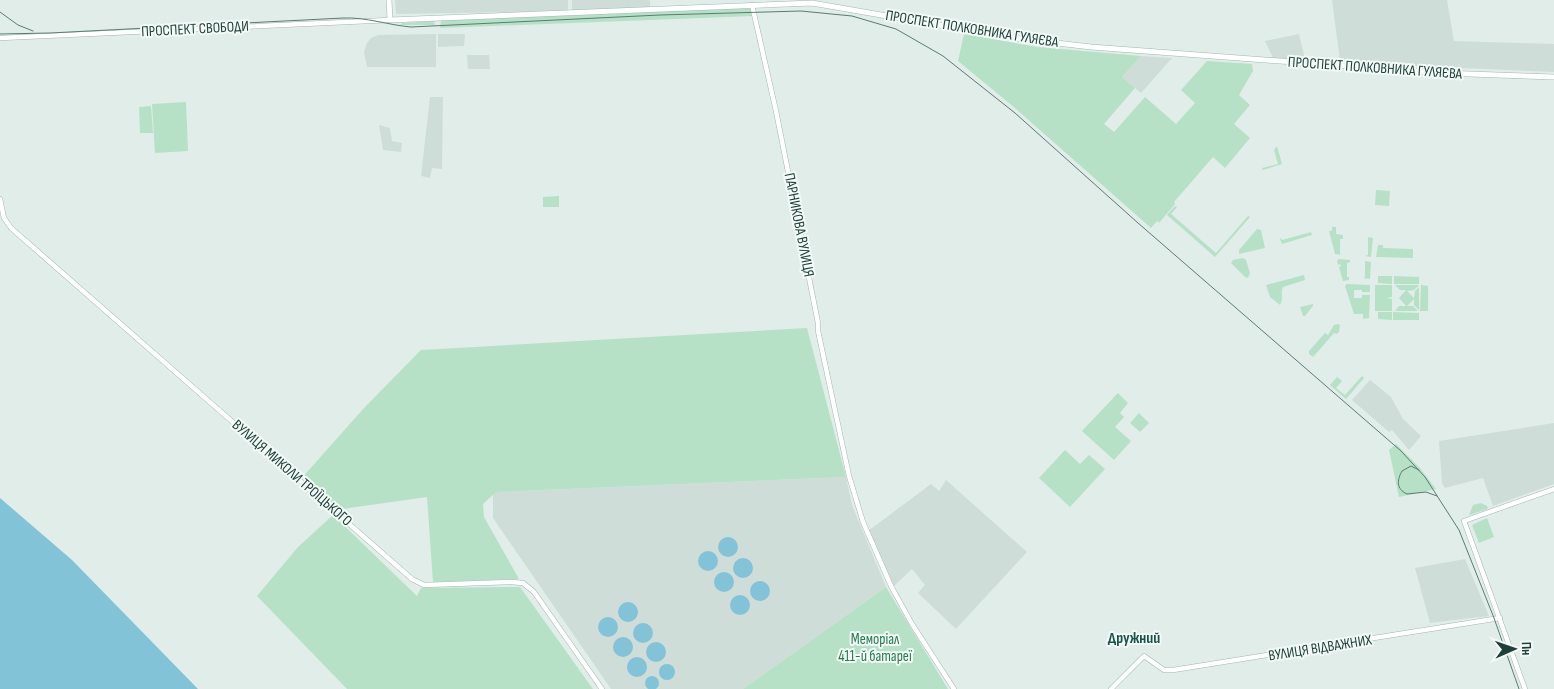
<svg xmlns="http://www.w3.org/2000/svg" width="1554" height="689" viewBox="0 0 1554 689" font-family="'Sofia Sans Condensed',sans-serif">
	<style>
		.built { fill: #cfddd8 }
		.green { fill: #b7e1c6 }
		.water { fill: #83c3d8 }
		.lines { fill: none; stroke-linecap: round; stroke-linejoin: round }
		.tertiary-casing { stroke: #a3b6b1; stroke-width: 5.5 }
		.secondary-casing { stroke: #9ebab2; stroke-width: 6 }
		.tertiary { stroke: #fff; stroke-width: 4.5 }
		.secondary { stroke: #fff; stroke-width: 5 }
		.tram { stroke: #5a7b75; stroke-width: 1 }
		.labels { text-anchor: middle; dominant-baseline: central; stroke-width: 4; stroke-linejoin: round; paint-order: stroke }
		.street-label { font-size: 15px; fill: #1f403a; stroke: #f2f9f6 }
		.park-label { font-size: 15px; fill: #257b4e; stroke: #f2f9f6 }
		.neighbourhood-label { font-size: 16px; font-weight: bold; fill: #19544b; stroke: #f2f9f6 }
	</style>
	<rect width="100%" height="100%" fill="#e1ede9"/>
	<!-- built -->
	<g class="built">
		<polygon points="395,0 568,0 568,11 396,14"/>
		<polygon points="572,0 650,0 650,7 572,11"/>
		<polygon points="1332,0 1447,0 1454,41 1554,44 1554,72 1339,63 1340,61"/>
		<polygon points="436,34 436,67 367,67 364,52 367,43 371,38 378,35"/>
		<polygon points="438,34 465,34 464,46 438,47"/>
		<polygon points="1299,34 1305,59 1273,58 1265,41"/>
		<polygon points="467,55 489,55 490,69 468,69"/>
		<polygon points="1141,56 1172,58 1141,93 1122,77"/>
		<polygon points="430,97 443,97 442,169 432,168 430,178 421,176"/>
		<polygon points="379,125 390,128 392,141 402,143 401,152 383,150"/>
		<polygon points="1370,380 1391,397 1403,419 1421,436 1409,450 1392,430 1389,432 1352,400"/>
		<polygon points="1554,423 1554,484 1493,506 1483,478 1445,488 1442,483 1439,441"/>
		<polygon points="846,477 852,505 886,587 743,689 611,689 493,518 493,494 495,492"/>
		<polygon points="946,480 1027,552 956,629 918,593 925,585 912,569 894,586 868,531 931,484 939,491"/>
		<polygon points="1465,559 1489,616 1430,623 1415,568"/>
	</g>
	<!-- green -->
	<g class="green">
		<polygon points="750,6 753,16 440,28 441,20"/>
		<polygon points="434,21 435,25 400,25 402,23"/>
		<polygon points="964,34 1038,47 1141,56 1122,77 1135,88 1104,124 1114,132 1145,97 1176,124 1195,103 1181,90 1207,61 1252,64 1253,71 1239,95 1250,105 1234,124 1250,138 1225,168 1213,157 1174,202 1175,204 1159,223 1157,221 1151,228 1015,108 958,61"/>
		<polygon points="186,102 188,151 155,153 152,104"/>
		<polygon points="151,106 153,133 140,133 139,107"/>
		<polygon points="1277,146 1282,164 1263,170 1262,168 1278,164 1274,150"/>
		<polygon points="1376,190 1390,191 1389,206 1375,205"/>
		<polygon points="559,196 559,207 543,207 543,197"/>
		<polygon points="1175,206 1177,207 1171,214 1216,253 1248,216 1250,217 1215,257 1167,215"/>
		<polygon points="1332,227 1336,227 1336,234 1343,235 1343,239 1340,239 1340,255 1343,255 1335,254 1329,231 1332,231"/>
		<polygon points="1257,229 1261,230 1265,248 1239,254 1239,250"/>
		<polygon points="1311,232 1312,235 1282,244 1280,239 1281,238 1282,240"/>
		<polygon points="1368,237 1373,238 1371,257 1365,256 1368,255"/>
		<polygon points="1378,245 1383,245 1383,248 1413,249 1413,258 1376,257"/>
		<polygon points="1243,258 1246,260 1250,273 1248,278 1245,277 1231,263 1233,260"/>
		<polygon points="1339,259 1350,260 1350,262 1347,263 1347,277 1349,277 1349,280 1343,281 1339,267 1341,266 1340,264 1338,265 1337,261"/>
		<polygon points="1365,261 1371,262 1370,279 1363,278 1365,277"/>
		<path d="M 1304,275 L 1305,280 L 1283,287 C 1280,293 1284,298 1280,305 L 1270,297 L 1266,285 Z"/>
		<polygon points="1378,276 1392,276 1392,284 1378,283"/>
		<polygon points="1394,276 1419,277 1419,284 1394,284"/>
		<polygon points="1347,284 1370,285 1370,292 1362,292 1362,290 1354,290 1354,298 1362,298 1362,295 1370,295 1369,318 1363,319 1363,314 1354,314 1345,286"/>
		<polygon points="1375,285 1392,285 1392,297 1387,298 1392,299 1392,311 1375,311"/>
		<polygon points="1395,285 1419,285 1414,290 1407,291 1414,298 1415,291 1419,287 1419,310 1414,305 1414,299 1407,306 1413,306 1418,311 1395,311 1399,306 1406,306 1399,298 1406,290 1400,290"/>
		<polygon points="1421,285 1428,286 1428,311 1420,311"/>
		<polygon points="1313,304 1313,306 1305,316 1303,316 1300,307"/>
		<polygon points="1378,312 1392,312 1392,320 1378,319"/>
		<polygon points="1393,312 1419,313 1419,320 1393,320"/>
		<polygon points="1338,324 1340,325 1339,332 1337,334 1334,333 1313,357 1309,354 1309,351 1325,333 1328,335 1334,325"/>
		<polygon points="807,328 846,477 496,492 483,504 484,517 519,579 433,582 427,497 335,510 300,480 364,408 421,350"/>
		<polygon points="1362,376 1364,378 1346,399 1330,385 1337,377 1342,381 1336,388 1345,395"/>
		<polygon points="1118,393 1128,403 1120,413 1124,417 1115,427 1131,441 1114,460 1082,431"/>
		<polygon points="1139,413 1149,423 1140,432 1130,423"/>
		<polygon points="1396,444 1419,467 1436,489 1399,497 1389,450"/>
		<polygon points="1065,450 1080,464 1089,455 1105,469 1070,507 1039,478"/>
		<polygon points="1481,503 1487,506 1488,509 1469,515 1473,505"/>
		<polygon points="333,515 417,596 421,588 520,587 593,689 347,689 257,596 298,547"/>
		<polygon points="1487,518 1494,537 1479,543 1472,525"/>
		<polygon points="886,587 948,689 743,689"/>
	</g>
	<!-- water -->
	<g class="water">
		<polygon points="0,498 72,560 198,689 0,689"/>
		<circle cx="728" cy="547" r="10"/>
		<circle cx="708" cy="561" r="10"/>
		<circle cx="743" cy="568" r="10"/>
		<circle cx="724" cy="582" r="10"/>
		<circle cx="760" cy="591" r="10"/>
		<circle cx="740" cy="605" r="10"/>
		<circle cx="628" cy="612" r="10"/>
		<circle cx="608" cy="627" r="10"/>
		<circle cx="643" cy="633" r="10"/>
		<circle cx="623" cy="647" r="10"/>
		<circle cx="656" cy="652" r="10"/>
		<circle cx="637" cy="667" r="10"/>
		<circle cx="667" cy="672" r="8"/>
		<circle cx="652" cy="683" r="7"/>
	</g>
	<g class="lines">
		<!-- tertiary casing -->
		<g class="tertiary-casing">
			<g id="tertiary">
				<polyline points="752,5 776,111 818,323 818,331 849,476 863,522 891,586 912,624 954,689"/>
				<polyline points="0,38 390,20"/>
				<path d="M 0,199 L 4,218 L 11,228 C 144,346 279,461 412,579 L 424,585 L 511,582 L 523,583 L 534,592 L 602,689"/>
				<polyline points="1111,689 1144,656 1164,670 1173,670 1500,618"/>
				<polyline points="1525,689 1464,521 1554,489"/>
			</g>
		</g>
		<!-- secondary casing -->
		<g class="secondary-casing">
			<polyline id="secondary" points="389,0 390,20 812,3 1014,38 1091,47 1441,73 1554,77"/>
		</g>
		<!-- tertiary -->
		<use href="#tertiary" class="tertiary"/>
		<!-- secondary -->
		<use href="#secondary" class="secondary"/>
		<!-- tram -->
		<g class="tram">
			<polyline points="0,12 18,25 33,31"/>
			<path d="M 0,34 L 50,33 L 343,18 C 366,17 388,25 411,27 L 660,15 L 801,11 L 852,16 L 896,29 L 943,56 L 1015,113 L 1138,223 L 1401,451 L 1425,477 L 1459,530 L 1494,618 L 1519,689"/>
			<path d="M 1419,470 L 1411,466 L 1402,471 C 1397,480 1396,489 1407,494 L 1426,492 L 1437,496"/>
		</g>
	</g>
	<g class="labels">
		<!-- street labels -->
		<g class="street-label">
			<text transform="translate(195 29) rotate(-3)">ПРОСПЕКТ СВОБОДИ</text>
			<text transform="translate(972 29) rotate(9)">ПРОСПЕКТ ПОЛКОВНИКА ГУЛЯЄВА</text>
			<text transform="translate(1375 68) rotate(4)">ПРОСПЕКТ ПОЛКОВНИКА ГУЛЯЄВА</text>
			<text transform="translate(799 225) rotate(79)">ПАРНИКОВА ВУЛИЦЯ</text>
			<text transform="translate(292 473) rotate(41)">ВУЛИЦЯ МИКОЛИ ТРОЇЦЬКОГО</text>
			<text transform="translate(1320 648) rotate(-9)">ВУЛИЦЯ ВІДВАЖНИХ</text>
		</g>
		<!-- park labels -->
		<g class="park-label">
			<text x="875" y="639">Меморіал<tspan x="875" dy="17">411-й батареї</tspan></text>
		</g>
		<!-- neighbourhood labels -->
		<g class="neighbourhood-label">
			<text x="1134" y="638">Дружний</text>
		</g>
	</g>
	<!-- north arrow -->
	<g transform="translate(1514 649) rotate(88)" stroke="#f2f9f6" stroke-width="4" paint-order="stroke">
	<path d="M0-4L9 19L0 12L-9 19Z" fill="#1f403a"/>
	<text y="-8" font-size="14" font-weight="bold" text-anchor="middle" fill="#1f403a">Пн</text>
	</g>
</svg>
